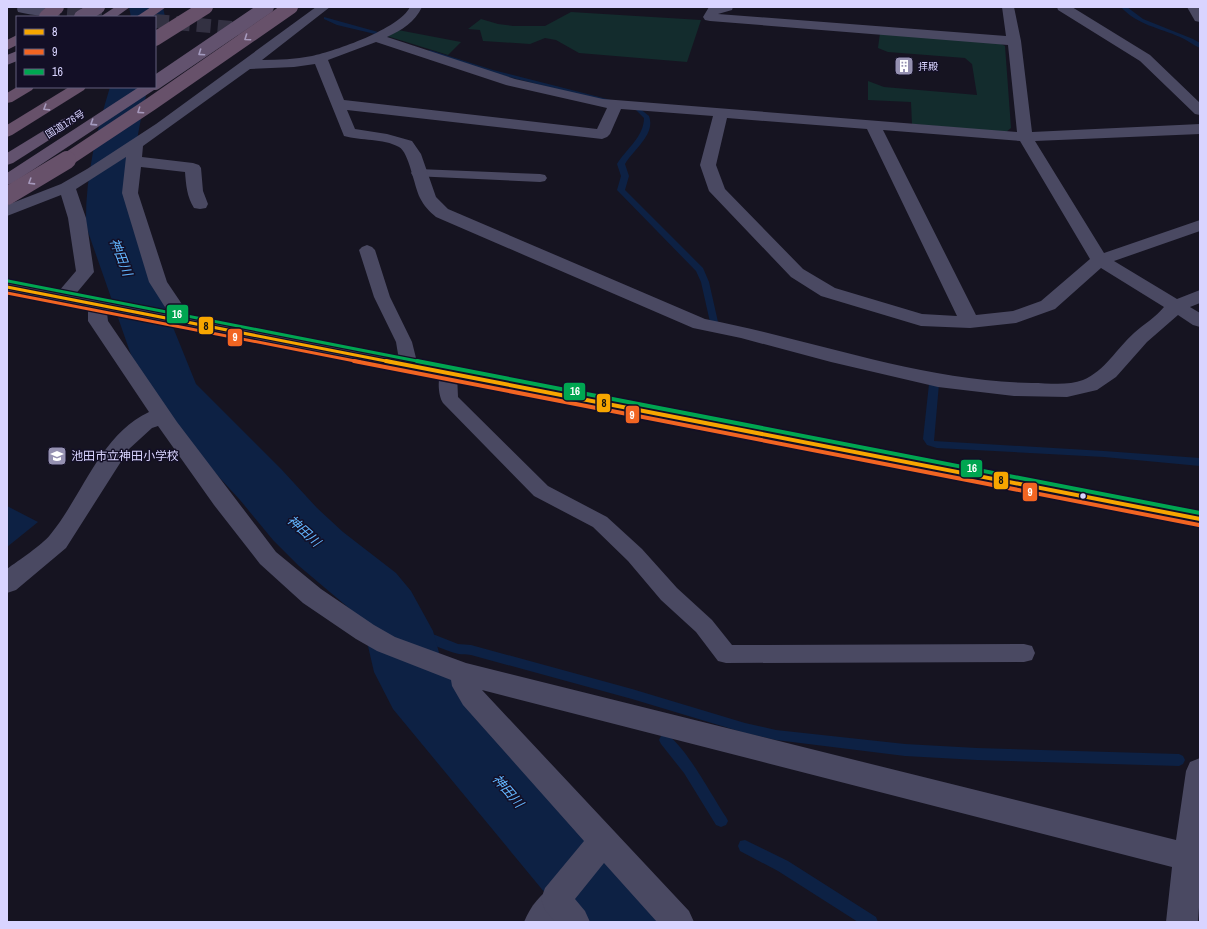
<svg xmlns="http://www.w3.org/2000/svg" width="1207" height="929" viewBox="0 0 1207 929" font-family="'Archivo Narrow','Noto Sans JP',sans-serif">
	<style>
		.green { fill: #132c2d }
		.water { fill: #0d2144 }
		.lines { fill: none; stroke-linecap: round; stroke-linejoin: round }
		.stream { fill: #0d2144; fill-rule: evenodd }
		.river { fill: #0d2144; fill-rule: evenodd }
		.minor-tunnel { stroke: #333142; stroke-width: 14; stroke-dasharray: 14 7; stroke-linecap: butt }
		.service { fill: #4a4962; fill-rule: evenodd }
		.minor { fill: #4a4962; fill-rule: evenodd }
		.tertiary { fill: #4a4962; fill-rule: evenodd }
		.trunk { fill: #62526e; fill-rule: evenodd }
		.motorway { fill: #67516a; fill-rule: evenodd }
		.trunk-bridge { stroke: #62526e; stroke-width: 14 }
		.motorway-bridge-far1 { stroke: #67516a; stroke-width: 14 }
		.motorway-bridge { stroke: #67516a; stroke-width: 18 }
		.bus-1-far1-casing { stroke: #130f26; stroke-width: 5.5 }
		.bus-1-casing { stroke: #130f26; stroke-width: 7 }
		.bus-2-far1-casing { stroke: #130f26; stroke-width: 5.5 }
		.bus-2-casing { stroke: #130f26; stroke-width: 7 }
		.bus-3-far1-casing { stroke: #130f26; stroke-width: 5.5 }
		.bus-3-casing { stroke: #130f26; stroke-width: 7 }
		.bus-1-far1 { stroke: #f7a600; stroke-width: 3 }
		.bus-1 { stroke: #f7a600; stroke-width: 4 }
		.bus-2-far1 { stroke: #f26522; stroke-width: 3 }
		.bus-2 { stroke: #f26522; stroke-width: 4 }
		.bus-3-far1 { stroke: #00a651; stroke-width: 3 }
		.bus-3 { stroke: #00a651; stroke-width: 4 }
		.oneway { stroke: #a699bc }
		.oneway2 { stroke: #a39abe }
		.bus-dot { fill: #d9d4ff; stroke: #130f26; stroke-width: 1.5 }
		.labels { text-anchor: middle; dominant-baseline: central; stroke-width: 3; stroke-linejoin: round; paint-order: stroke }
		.far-poi-label { font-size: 10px; fill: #d9d4ff; stroke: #130f26; text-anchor: start }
		.far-street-label { font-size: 10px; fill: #d9d4ff; stroke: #130f26 }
		.poi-label { font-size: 12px; fill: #d9d4ff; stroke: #130f26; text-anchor: start }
		.water-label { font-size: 13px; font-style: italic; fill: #62b6ff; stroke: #130f26 }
		.line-badge { stroke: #130f26; stroke-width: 1.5 }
		.badge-label { font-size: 11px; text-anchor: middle; font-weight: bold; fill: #fff }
		.pale-badge-label { font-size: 11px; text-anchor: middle; font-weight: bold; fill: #111 }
	</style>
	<rect width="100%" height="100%" fill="#161421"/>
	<!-- green -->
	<g class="green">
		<polygon points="571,12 701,20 687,62 579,53 556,40 545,38 530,44 483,41 480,30 468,29 481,19 498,24 513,26 545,26"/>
		<polygon points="398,30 461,42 448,55 387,36"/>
		<polygon points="880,33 997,42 1005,46 1011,128 1006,132 912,124 911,102 868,100 868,81 884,87 977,95 972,64 965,58 888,52 878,48"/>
	</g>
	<!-- water -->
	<polygon class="water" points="7,506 38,522 7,547"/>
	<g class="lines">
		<!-- stream -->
		<g class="stream">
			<path d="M 1121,7 L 1127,7 L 1143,19 L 1193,39 L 1200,43 L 1200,48 C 1193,45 1187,40 1180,37 C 1160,28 1137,25 1121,7 Z"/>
			<polygon points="324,17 378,32 375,34 337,25 324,19"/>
			<polygon points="430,50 493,70 611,100 608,102 489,72 428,53 428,51"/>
			<path d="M 639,108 L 649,116 C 656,134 633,150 625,164 L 629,176 L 625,190 L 703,268 L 709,282 L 718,322 L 717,324 L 711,324 L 710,322 L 701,282 L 696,271 L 617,190 L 621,176 L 617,164 C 626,149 644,137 644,118 L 636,110 Z"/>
			<polygon points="934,381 939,384 934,441 1104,451 1200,458 1200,466 1104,457 937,448 927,445 923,439 929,384"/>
			<path d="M 393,615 L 415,627 L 458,644 L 471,645 L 632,689 L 745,723 L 776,730 L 905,744 L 977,748 L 1179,754 L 1183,756 L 1185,760 L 1183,764 L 1179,766 L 977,760 L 905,756 L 776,740 L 745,733 L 632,699 L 471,655 C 466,654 460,655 455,653 C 443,650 392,629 387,620 L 389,617 Z"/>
			<path d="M 665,734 C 683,741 713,798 726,817 L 728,821 L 726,825 L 721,827 L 716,825 L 684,773 L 661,744 L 659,740 L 661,736 Z"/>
			<polygon points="745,840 788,861 876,917 878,922 858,922 778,871 740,851 738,846 740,841"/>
		</g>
		<!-- river -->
		<g class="river">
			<polygon points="129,7 163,7 165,17 160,24 155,26 155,17 131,17"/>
			<path d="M 110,87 L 148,87 C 137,133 129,178 132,226 L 196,384 L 282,470 L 317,508 L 343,532 L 396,573 L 411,591 L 433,631 L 443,667 L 653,892 L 665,922 L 569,922 L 393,709 L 374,672 L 365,633 L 350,609 L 299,566 L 273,540 L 240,500 L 153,405 L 144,392 L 86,226 C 85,178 96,133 110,87 Z"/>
		</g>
		<!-- minor-tunnel -->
		<g class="minor-tunnel">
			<polyline points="46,12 107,17"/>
			<polyline points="155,21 253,30"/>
		</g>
		<!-- service -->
		<g class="service">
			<polygon points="418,169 540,174 545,175 547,178 545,181 540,182 413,176 411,173 413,170"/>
			<polygon points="367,245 372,247 375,250 390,297 412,342 418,366 415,370 409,372 403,370 400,366 396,342 374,297 359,250 362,247"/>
			<path d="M 448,368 L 454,370 L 457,374 L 458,397 L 548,486 L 607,517 L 642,549 L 677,588 L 712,620 L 732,645 L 1024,644 L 1032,646 L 1035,653 L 1032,660 L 1024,662 L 726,663 L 718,661 L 696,632 L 661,600 L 628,561 L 593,527 L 534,496 L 443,403 C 438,396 437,377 442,370 Z"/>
			<path d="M 556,886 L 565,890 L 569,899 L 565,908 L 554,922 L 524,922 C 530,907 541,892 556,886 Z"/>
		</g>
		<!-- minor -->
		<g class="minor">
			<path d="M 18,7 L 37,7 L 51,9 L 52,12 L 51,15 C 41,17 28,14 18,12 L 17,9 Z"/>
			<path d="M 316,7 L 330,7 L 262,60 C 279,60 295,59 312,56 C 335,51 399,29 410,7 L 422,7 C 415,22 402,30 387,37 L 515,79 L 603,99 L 1017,132 L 1008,45 L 710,21 L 705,20 L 703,17 L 709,7 L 733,7 L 732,10 L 718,14 L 1006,36 L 1002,7 L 1014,7 L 1021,41 L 1032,132 L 1200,124 L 1200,134 L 1035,141 L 1104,253 L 1200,220 L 1200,231 L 1114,261 L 1177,299 L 1200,290 L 1200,303 L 1190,307 L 1200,313 L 1200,327 L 1193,325 L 1178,315 L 1147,342 L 1116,377 L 1097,390 L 1067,397 L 1014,396 L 938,387 L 831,362 L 741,338 L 693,328 L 436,217 C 429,211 424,206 420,198 C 414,186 409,152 399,147 C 383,138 361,141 344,136 L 315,64 L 294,67 L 250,69 L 143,146 L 142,157 L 193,163 L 199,165 L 201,168 L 203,191 L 208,204 L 206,208 L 200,209 L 194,208 C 187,197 186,185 185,172 L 141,167 L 138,193 L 167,282 L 194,322 L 191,326 L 184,328 L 177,326 L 149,282 L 122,193 L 126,157 L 76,189 L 86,218 L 94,272 L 69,302 L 62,304 L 55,302 L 53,298 L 76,271 L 68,218 L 61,195 L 7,216 L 7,205 L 61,184 L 87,169 L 156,124 ZM 376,42 L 506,85 L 607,108 L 597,129 L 344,100 L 328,60 ZM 621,109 L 713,116 L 700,165 L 709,191 L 791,277 L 821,296 L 921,326 L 970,328 L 1016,323 L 1055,309 L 1101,268 L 1164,307 C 1156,317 1144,324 1134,333 C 1117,348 1105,371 1083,380 C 1068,386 1048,383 1032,383 C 920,381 814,340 705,319 L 448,209 L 436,197 L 421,154 L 412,141 L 387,134 L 355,129 L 347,110 L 602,139 L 607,137 L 610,134 ZM 727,118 L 867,129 L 957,316 L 922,314 L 835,288 L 803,269 L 725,189 L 716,165 ZM 883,130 L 1020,141 L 1090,259 L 1041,301 L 1013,311 L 976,315 Z"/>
			<polygon points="1057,7 1072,7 1150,55 1200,103 1200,115 1195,114 1140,61 1058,10"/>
			<polygon points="1187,7 1199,7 1200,22 1195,21"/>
			<path d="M 97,299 L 104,301 L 106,305 L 108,321 L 177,422 L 276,552 L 321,589 L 374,625 L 395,637 L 466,663 L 1176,840 L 1186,771 L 1190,762 L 1200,758 L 1200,893 L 1198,922 L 1166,922 L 1172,867 L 482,690 L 689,911 L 694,922 L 657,922 L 604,863 L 575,899 L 585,911 L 590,922 L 555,922 L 545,910 L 541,899 L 545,888 L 584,841 L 463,705 L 452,686 L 451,680 L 377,651 L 356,639 L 303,603 L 260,564 L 214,505 L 158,426 L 152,428 L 129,449 L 66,548 L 16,590 L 7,593 L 7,569 C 19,560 42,545 50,535 C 83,495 100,435 149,412 L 88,321 L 88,305 L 90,301 Z"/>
		</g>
		<!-- tertiary -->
		<polygon class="tertiary" points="7,281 1200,510 1200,528 7,293"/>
		<!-- trunk -->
		<g class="trunk">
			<polygon points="115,7 130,7 116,17 100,17"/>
			<polygon points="17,51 17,61 7,65 7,55"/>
			<polygon points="155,85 156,87 154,90 13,183 7,185 7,173 139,87 155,87"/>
			<polygon points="66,118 71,120 74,123 71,126 13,163 7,165 7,153 61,120"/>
		</g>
		<!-- motorway -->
		<g class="motorway">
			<polygon points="151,7 166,7 152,17 136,17"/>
			<polygon points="17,35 17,45 7,50 7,40"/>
			<polygon points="17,87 34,87 32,90 12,102 7,103 7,93"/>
			<polygon points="69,87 86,87 84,90 12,135 7,137 7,125"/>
		</g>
		<!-- trunk-bridge -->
		<g class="trunk-bridge">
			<polyline points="81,17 98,7"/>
			<polyline points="155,83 267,7"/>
		</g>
		<!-- motorway-bridge-far1 -->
		<g class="motorway-bridge-far1">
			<polyline points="46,17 57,7"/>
			<polyline points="155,39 206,7"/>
			<polyline points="65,161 151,104 291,7"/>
		</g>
		<!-- motorway-bridge -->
		<polyline class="motorway-bridge" points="7,196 67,160"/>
		<!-- bus-1-far1 casing -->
		<g class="bus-1-far1-casing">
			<polyline id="bus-1-far1" points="7,287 391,362"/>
		</g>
		<!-- bus-1 casing -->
		<g class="bus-1-casing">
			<polyline id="bus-1" points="386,361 1200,519"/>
		</g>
		<!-- bus-2-far1 casing -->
		<g class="bus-2-far1-casing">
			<polyline id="bus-2-far1" points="7,293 360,362"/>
		</g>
		<!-- bus-2 casing -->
		<g class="bus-2-casing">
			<polyline id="bus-2" points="354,361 1199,525"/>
		</g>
		<!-- bus-3-far1 casing -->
		<g class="bus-3-far1-casing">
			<polyline id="bus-3-far1" points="8,281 422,362"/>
		</g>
		<!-- bus-3 casing -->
		<g class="bus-3-casing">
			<polyline id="bus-3" points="417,361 1200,513"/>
		</g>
		<!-- bus-1-far1 -->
		<use href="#bus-1-far1" class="bus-1-far1"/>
		<!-- bus-1 -->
		<use href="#bus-1" class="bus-1"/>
		<!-- bus-2-far1 -->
		<use href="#bus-2-far1" class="bus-2-far1"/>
		<!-- bus-2 -->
		<use href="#bus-2" class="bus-2"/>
		<!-- bus-3-far1 -->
		<use href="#bus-3-far1" class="bus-3-far1"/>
		<!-- bus-3 -->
		<use href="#bus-3" class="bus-3"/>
	</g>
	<!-- one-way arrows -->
	<defs><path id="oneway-chevron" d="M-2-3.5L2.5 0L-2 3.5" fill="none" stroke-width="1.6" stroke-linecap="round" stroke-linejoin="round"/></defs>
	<g class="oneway">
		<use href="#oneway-chevron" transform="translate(247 38) rotate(145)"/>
		<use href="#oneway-chevron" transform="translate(46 108) rotate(148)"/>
		<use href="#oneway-chevron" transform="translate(140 111) rotate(146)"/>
		<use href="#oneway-chevron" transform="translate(31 182) rotate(148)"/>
	</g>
	<g class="oneway2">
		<use href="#oneway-chevron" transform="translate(201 53) rotate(146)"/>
		<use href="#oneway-chevron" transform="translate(93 123) rotate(147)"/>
	</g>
	<!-- icons -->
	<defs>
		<g id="building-square" transform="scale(1)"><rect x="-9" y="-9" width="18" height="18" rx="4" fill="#9591b1" stroke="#130f26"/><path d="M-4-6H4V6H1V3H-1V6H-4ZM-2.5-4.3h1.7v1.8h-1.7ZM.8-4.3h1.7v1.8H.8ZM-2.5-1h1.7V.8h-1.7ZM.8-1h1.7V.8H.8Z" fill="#fff"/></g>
		<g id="school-square" transform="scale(1)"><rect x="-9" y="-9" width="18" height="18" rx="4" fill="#9591b1" stroke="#130f26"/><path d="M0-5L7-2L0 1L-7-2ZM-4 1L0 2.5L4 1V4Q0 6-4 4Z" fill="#fff"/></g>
	</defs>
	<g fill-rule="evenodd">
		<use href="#building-square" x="904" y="66"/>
		<use href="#school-square" x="57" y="456"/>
	</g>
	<!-- markers -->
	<circle class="bus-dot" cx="1083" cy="496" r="3.5"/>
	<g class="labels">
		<!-- far-poi labels -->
		<g class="far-poi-label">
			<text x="918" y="66">拝殿</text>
		</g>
		<!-- far-street labels -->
		<g class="far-street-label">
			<text transform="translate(65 124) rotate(-32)">国道176号</text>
		</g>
		<!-- poi labels -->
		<g class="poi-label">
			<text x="71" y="456">池田市立神田小学校</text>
		</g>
		<!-- water labels -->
		<g class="water-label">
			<text transform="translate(121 257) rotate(69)">神田川</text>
			<text transform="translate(304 531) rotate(42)">神田川</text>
			<text transform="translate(508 791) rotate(49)">神田川</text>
		</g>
	</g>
	<g class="line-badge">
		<rect x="166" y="304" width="23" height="20" rx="4" fill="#00a651"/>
		<rect x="198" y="316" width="16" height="19" rx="4" fill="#f7a600"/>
		<rect x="227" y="328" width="16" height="19" rx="4" fill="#f26522"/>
		<rect x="563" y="382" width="23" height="19" rx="4" fill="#00a651"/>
		<rect x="596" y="393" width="15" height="20" rx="4" fill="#f7a600"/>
		<rect x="625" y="405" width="15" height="19" rx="4" fill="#f26522"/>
		<rect x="960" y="459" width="23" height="19" rx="4" fill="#00a651"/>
		<rect x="993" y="471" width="16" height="19" rx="4" fill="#f7a600"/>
		<rect x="1022" y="482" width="16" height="20" rx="4" fill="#f26522"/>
	</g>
	<g class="badge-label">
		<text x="177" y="318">16</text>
		<text x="235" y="341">9</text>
		<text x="575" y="395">16</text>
		<text x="632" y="419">9</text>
		<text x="972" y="472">16</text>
		<text x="1030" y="496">9</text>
	</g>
	<g class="pale-badge-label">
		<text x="206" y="330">8</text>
		<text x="604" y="407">8</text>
		<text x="1001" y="484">8</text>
	</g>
	<!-- border -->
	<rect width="1207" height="929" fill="none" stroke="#d9d4ff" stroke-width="16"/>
	<!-- legend -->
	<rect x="16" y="16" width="140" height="72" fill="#130f26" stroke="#625e7d"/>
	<rect x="24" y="29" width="20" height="6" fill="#f7a600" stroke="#625e7d"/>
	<text x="52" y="36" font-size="12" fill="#d9d4ff">8</text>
	<rect x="24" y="49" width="20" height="6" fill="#f26522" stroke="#625e7d"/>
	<text x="52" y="56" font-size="12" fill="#d9d4ff">9</text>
	<rect x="24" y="69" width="20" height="6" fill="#00a651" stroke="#625e7d"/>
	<text x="52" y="76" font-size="12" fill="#d9d4ff">16</text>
</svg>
